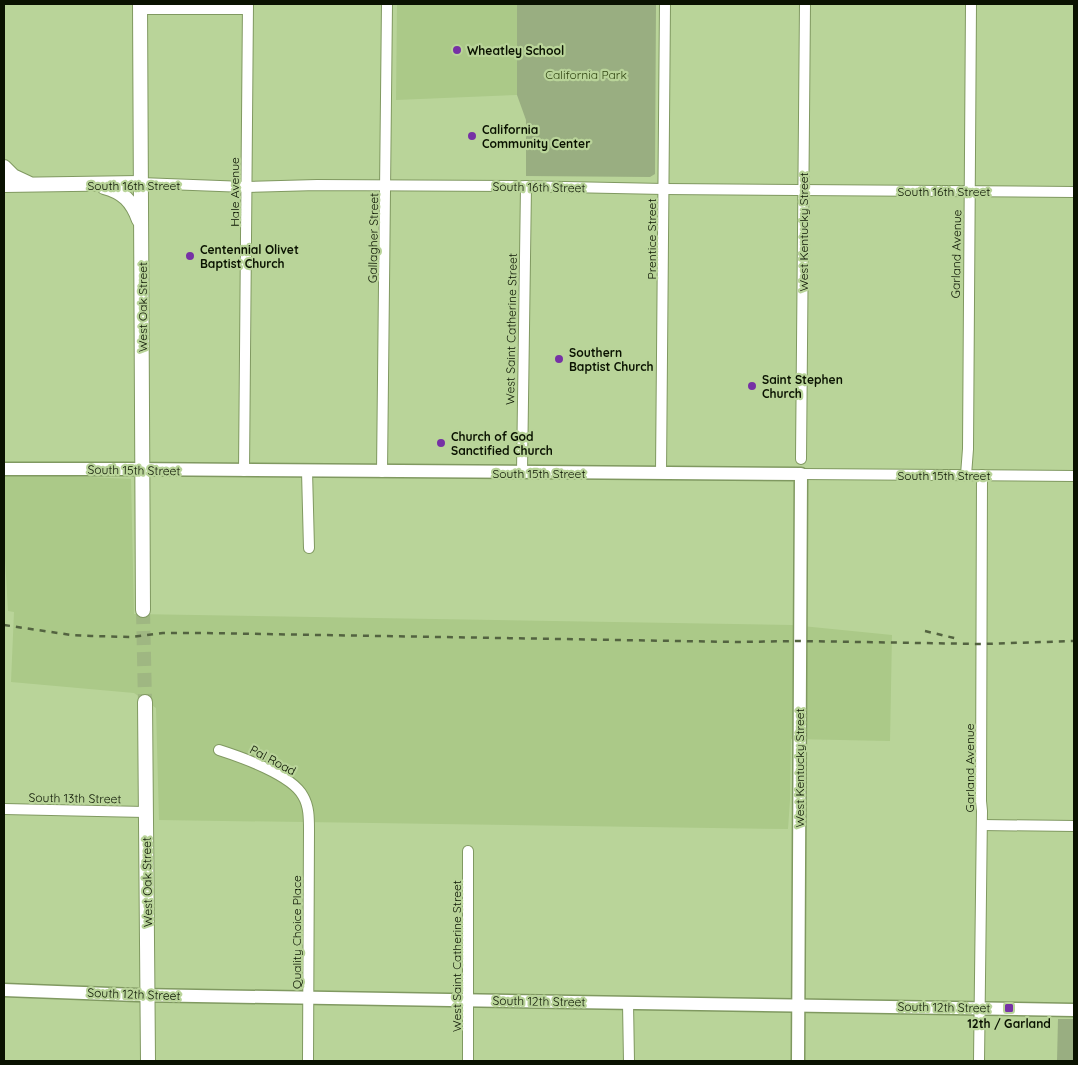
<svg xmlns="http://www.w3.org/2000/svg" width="1078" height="1065" viewBox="0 0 1078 1065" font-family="Quicksand,sans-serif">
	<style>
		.built { fill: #abc988 }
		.green { fill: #99ae81 }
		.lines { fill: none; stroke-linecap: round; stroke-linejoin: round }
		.secondary-tunnel { stroke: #9fb782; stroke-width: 14; stroke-dasharray: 14 7; stroke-linecap: butt }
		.minor-casing { stroke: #809961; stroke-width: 12 }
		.tertiary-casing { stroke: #809961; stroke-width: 15 }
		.secondary-casing { stroke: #809961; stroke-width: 16 }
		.minor { stroke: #fff; stroke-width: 10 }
		.tertiary { stroke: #fff; stroke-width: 12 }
		.secondary { stroke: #fff; stroke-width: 14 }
		.rail { stroke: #536340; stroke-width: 2.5; stroke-dasharray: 6 6; stroke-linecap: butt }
		.poi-dot { fill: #7631a5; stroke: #b9d499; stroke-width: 2 }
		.labels { text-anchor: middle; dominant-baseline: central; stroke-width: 4.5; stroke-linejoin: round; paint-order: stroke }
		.poi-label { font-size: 12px; font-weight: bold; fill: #0a1201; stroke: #b9d499; text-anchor: start }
		.park-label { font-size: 12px; fill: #2f4410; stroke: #b9d499 }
		.street-label { font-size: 12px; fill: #0a1201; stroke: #b9d499 }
	</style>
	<rect width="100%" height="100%" fill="#b9d499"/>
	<!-- built -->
	<g class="built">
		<polygon points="397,4 517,4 517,95 396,100"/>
		<polygon points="4,473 131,479 134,614 792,625 892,635 890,741 791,739 790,800 788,829 159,820 156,708 134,693 11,682 14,612 8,611 4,540"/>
	</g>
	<!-- green -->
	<g class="green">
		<polygon points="517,4 656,4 655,174 650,177 526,176 526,120 517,95"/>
		<polygon points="1058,1019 1074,1019 1074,1061 1057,1061"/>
	</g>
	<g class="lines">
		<!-- secondary-tunnel -->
		<polyline class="secondary-tunnel" points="143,610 145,702"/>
		<!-- minor casing -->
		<g class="minor-casing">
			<g id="minor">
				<polyline points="140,9 247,9"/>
				<polyline points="140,183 246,187 317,185 515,186 664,189 1074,192"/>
				<polyline points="801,459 805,4"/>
				<polyline points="244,471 248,4"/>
				<polyline points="307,471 309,548"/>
				<polyline points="382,472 387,4"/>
				<polyline points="522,472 526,186"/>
				<polyline points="661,473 665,4"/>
				<polyline points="801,474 1074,476"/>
				<polyline points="966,475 968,449 971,4"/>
				<path d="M 219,750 C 241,757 292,775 303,796 C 309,806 309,818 309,830 L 308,1061"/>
				<polyline points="4,809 145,812"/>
				<polyline points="982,825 1074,826"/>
				<polyline points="628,1003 629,1061"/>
				<polyline points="468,1061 468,851"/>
				<polyline points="979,1061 982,811 981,801 982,475"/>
			</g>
		</g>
		<!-- tertiary casing -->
		<g class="tertiary-casing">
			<g id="tertiary">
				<polyline points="4,469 125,469 801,474 798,1061"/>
				<polyline points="4,990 137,995 1074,1010"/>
			</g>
		</g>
		<!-- secondary casing -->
		<g class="secondary-casing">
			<g id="secondary">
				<polyline points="140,4 143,610"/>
				<polyline points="4,167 13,176 28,183"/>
				<polyline points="4,185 140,183"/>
				<path d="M 104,187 C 123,192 132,201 139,220"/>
				<polyline points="145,702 148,1061"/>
			</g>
		</g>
		<!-- minor -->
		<use href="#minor" class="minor"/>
		<!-- tertiary -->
		<use href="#tertiary" class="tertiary"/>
		<!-- secondary -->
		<use href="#secondary" class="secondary"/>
		<!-- rail -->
		<g class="rail">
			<polyline points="4,625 71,635 91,636 132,637 163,633 203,633 738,642 799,641 982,644 1074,641"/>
			<polyline points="925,631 958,639"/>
		</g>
	</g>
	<!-- markers -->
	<g class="poi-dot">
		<circle cx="457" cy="50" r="5"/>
		<circle cx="472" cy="136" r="5"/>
		<circle cx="190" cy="256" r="5"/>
		<circle cx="559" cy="359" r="5"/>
		<circle cx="752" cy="386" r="5"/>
		<circle cx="441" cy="443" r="5"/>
		<rect x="1004" y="1003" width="10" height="10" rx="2.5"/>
	</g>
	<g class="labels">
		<!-- poi labels -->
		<g class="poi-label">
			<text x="467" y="50">Wheatley School</text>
			<text x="482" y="129">California<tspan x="482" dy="14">Community Center</tspan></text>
			<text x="200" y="249">Centennial Olivet<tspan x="200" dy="14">Baptist Church</tspan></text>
			<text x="569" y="352">Southern<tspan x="569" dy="14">Baptist Church</tspan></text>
			<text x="762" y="379">Saint Stephen<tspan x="762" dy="14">Church</tspan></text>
			<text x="451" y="436">Church of God<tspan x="451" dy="14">Sanctified Church</tspan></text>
			<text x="1009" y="1023" text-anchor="middle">12th / Garland</text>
		</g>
		<!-- park labels -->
		<g class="park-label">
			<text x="586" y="74">California Park</text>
		</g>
		<!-- street labels -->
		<g class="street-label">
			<text x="134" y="185">South 16th Street</text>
			<text transform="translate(539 187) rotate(1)">South 16th Street</text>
			<text x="944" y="191">South 16th Street</text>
			<text transform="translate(234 192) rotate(-90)">Hale Avenue</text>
			<text transform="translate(803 232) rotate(-90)">West Kentucky Street</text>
			<text transform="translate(373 238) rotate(-89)">Gallagher Street</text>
			<text transform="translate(651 239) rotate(-90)">Prentice Street</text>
			<text transform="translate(956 254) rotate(-89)">Garland Avenue</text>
			<text transform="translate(142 307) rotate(-90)">West Oak Street</text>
			<text transform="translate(511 329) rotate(-89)">West Saint Catherine Street</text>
			<text transform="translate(134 470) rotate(1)">South 15th Street</text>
			<text x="539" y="473">South 15th Street</text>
			<text x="944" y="475">South 15th Street</text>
			<text transform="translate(273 760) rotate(28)">Pal Road</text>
			<text transform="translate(799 768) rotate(-90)">West Kentucky Street</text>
			<text transform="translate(969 768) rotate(-90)">Garland Avenue</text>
			<text transform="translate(75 798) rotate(1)">South 13th Street</text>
			<text transform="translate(147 882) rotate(-91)">West Oak Street</text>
			<text transform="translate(296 932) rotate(-90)">Quality Choice Place</text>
			<text transform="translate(456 956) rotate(-90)">West Saint Catherine Street</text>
			<text transform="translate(134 994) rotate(2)">South 12th Street</text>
			<text transform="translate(539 1001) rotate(1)">South 12th Street</text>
			<text transform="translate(944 1007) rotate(1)">South 12th Street</text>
		</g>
	</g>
	<!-- border -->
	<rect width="1078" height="1065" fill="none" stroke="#0a1201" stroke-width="10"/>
</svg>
